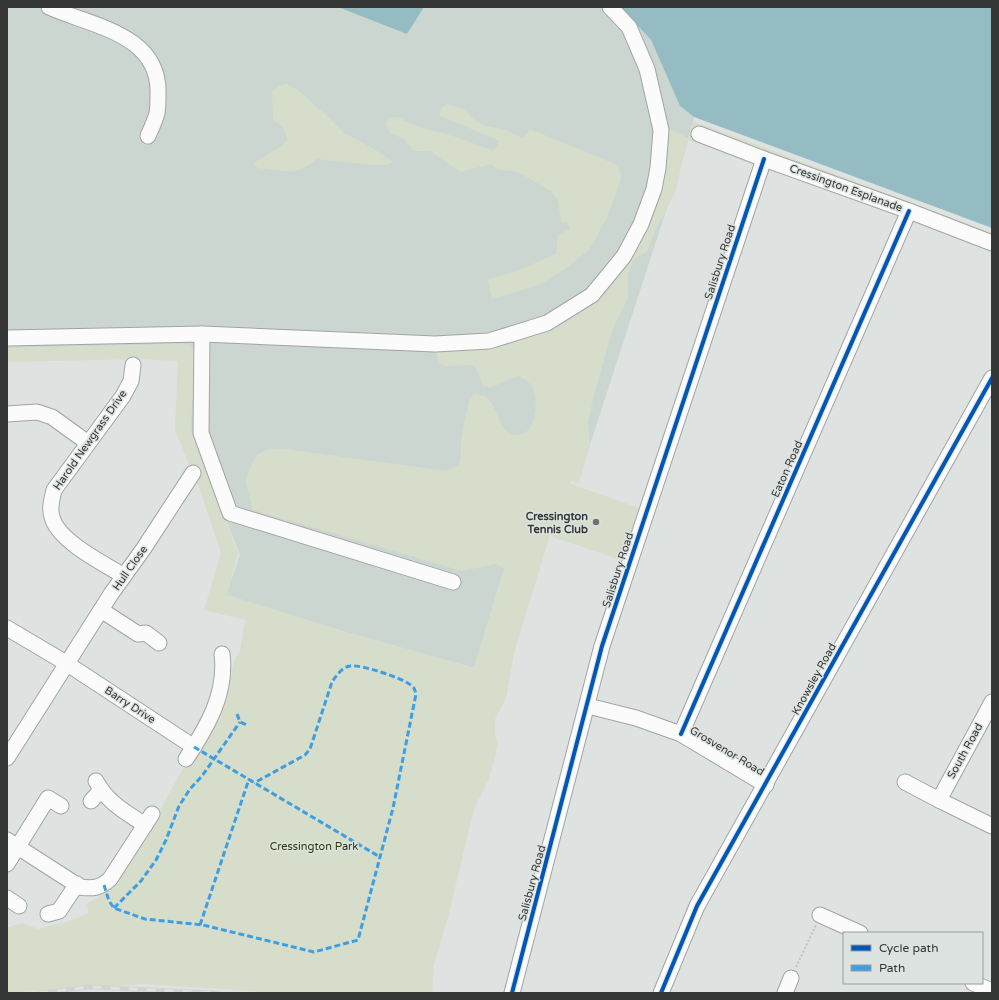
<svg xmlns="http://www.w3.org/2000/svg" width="999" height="1000" viewBox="0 0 999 1000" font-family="'Varela Round',sans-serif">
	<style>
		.built { fill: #ccd6d1 }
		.green { fill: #d6ddcb }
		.water { fill: #95bcc3 }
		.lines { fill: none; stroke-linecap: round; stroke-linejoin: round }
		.minor-casing { stroke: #a2a4a4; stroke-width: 17 }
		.path { stroke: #c1c2c1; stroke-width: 2; stroke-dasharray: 2 2; stroke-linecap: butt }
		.minor { stroke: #fafbfa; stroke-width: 15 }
		.rail-casing { stroke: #d1d2d2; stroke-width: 4.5 }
		.rail { stroke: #dde3e0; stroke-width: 3; stroke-dasharray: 9; stroke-linecap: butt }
		.quiet { stroke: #3e9ee2; stroke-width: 3; stroke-dasharray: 6 3; stroke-linecap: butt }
		.cycleway-casing { stroke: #dde3e0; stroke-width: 6 }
		.cycleway { stroke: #0057b8; stroke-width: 4 }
		.poi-dot { fill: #707372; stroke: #dde3e0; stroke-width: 1.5 }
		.labels { text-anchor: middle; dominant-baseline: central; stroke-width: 3; stroke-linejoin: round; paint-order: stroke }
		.street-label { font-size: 11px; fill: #353736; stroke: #dde3e0 }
		.poi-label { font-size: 11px; font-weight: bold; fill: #353736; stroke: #dde3e0; text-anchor: end }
		.park-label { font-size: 11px; fill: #2c3705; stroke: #dde3e0 }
	</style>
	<rect width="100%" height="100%" fill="#dee2e0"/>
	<!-- built -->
	<polygon class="built" points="7,7 620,7 651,40 680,106 694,117 685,152 587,454 527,494 474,668 346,632 226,595 240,555 190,429 196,352 186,344 7,348"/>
	<!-- green -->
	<g class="green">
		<path d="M 288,84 L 299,91 L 327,116 L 344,133 L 374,149 L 393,162 L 386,165 L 370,165 L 317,159 L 304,168 L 293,172 L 257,168 L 253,163 L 282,146 L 287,140 C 285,130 283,124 273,120 L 272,91 L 279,86 Z"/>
		<polygon points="447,104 463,109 473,119 486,126 503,129 523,138 530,129 617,165 622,176 608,216 589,250 565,269 539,285 492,299 488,279 512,273 556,254 558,235 570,229 567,222 561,222 558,200 551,191 518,172 496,169 491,164 460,172 430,151 414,151 404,139 390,133 386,125 389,117 397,117 419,127 456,137 494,151 500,141 440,116 441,108"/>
		<path d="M 693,121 L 992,233 L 992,239 L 702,140 L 701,144 L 688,140 L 682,162 L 676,191 L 658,225 L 647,251 L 633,260 L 628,273 L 628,297 L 612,331 L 594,395 L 588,422 L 590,444 L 579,483 L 571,481 L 567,494 L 571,484 L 639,508 L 621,560 L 553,537 L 553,535 L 550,535 L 514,653 L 506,698 L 495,719 L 495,735 L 498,744 L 489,779 L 474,809 L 448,917 L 434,964 L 432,993 L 270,993 L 238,990 L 144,984 L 7,993 L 7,928 L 22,923 L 38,929 L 67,922 L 89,913 L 87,904 L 112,888 L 147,835 L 182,770 L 193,763 L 221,716 L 235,658 L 240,651 L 245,620 L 204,610 L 221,553 L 200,490 L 175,430 L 178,361 L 139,359 L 7,362 L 7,348 L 186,344 L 196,352 L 190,429 L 238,553 L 227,595 L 346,632 L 474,668 L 504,569 L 496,564 L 462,571 L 253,510 L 245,480 C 256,455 255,448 285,449 L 447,471 L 458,465 L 461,457 L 461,441 L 464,423 L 470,398 L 475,394 C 478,395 481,395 484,396 C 500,404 496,433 517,435 C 536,436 539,402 533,389 C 531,383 524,379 520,376 C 506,378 498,388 484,387 L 476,368 L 472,365 L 447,366 L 438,364 L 436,349 L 476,350 L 510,344 L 551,328 L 592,305 L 624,265 L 650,224 L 669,129 L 688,138 Z"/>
	</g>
	<!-- water -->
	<g class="water">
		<polygon points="338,7 424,7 407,34"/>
		<polygon points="620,7 992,7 992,228 694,117 680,106 651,40"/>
	</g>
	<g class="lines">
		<!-- minor casing -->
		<g class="minor-casing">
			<g id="minor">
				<path d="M 49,7 C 91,26 161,34 158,95 C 158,101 158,108 157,113 C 155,121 151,129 148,136"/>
				<polyline points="699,134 764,159 909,211 992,243"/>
				<polyline points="202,334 201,433 230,513 453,582"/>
				<polyline points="7,338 202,334 435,344 489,341 547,323 592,295 624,256 641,224 654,189 658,168 661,130 647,69 629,27 610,7"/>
				<polyline points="7,414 37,412 52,417 88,443"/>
				<path d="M 124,576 C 103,563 58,541 52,517 C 49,508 52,499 54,490 L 123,396 L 131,381 L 133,365"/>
				<polyline points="101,610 138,634 146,633 159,643"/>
				<polyline points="7,628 66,663 194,747"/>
				<polyline points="992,702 939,800 992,826"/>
				<polyline points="588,706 636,718 681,734 766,785"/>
				<polyline points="681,734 909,211"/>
				<polyline points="7,758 111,594 144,548 193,473"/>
				<path d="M 186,759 C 207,727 227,694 222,654"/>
				<path d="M 96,781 C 108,803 124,811 145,825"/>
				<polyline points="905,782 939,800"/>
				<polyline points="91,801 101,790"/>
				<path d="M 7,840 L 80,887 C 93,889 100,888 110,879 L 152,814"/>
				<polyline points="7,864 48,798 61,806"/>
				<polyline points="7,898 19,906"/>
				<polyline points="48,914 59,911 77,884"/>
				<polyline points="820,915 860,933"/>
				<polyline points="973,983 992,991"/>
				<polyline points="512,993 602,646 764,159"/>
				<polyline points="661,993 697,906 992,378"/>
				<polyline points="785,993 791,978"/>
			</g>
		</g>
		<!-- path -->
		<polyline class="path" points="796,967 816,925"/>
		<!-- minor -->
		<use href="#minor" class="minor"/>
		<!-- rail casing -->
		<g class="rail-casing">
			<polyline id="rail" points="39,993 90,987 219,993"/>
		</g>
		<!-- rail -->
		<use href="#rail" class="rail"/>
		<!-- quiet -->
		<g class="quiet">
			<polyline points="237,714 240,722 247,725"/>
			<polyline points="194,747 380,857"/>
			<path d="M 104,885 L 109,901 L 114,908 L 145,919 L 203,925 L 314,952 L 358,940 L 393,808 L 416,694 C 415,691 415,688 412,686 C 405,679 361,664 350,666 C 342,667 336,676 332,682 L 310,749 L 305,755 L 254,783"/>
			<polyline points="114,908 141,881 156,860 166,840 179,806 190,789 202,776 240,722"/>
			<polyline points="200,925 249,779"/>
		</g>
		<!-- cycleway casing -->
		<g class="cycleway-casing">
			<g id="cycleway">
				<polyline points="681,734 909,211"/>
				<polyline points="512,993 602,646 764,159"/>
				<polyline points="661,993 697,906 992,378"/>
			</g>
		</g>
		<!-- cycleway -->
		<use href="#cycleway" class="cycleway"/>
	</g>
	<!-- markers -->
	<circle class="poi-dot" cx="596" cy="522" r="4"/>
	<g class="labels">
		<!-- street labels -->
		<g class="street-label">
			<text transform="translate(846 188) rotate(20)">Cressington Esplanade</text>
			<text transform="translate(720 262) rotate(-72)">Salisbury Road</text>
			<text transform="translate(90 440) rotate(-55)">Harold Newgrass Drive</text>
			<text transform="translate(787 469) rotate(-66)">Eaton Road</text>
			<text transform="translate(130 568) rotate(-55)">Hull Close</text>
			<text transform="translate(618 570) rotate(-72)">Salisbury Road</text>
			<text transform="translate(814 679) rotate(-61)">Knowsley Road</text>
			<text transform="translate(130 705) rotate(33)">Barry Drive</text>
			<text transform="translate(727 751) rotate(31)">Grosvenor Road</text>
			<text transform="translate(965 751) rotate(-61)">South Road</text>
			<text transform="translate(532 883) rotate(-75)">Salisbury Road</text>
		</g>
		<!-- poi labels -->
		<g class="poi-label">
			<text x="588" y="516">Cressington<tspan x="588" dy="13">Tennis Club</tspan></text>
		</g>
		<!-- park labels -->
		<g class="park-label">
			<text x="314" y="846">Cressington Park</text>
		</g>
	</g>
	<!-- border -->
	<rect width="999" height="1000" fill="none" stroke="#353736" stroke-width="16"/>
	<!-- legend -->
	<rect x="843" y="932" width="140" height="52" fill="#dde3e0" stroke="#9a9e9c"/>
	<rect x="851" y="945" width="20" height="6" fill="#0057b8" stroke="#9a9e9c"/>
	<text x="879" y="952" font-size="12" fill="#353736">Cycle path</text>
	<rect x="851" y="965" width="20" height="6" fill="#3e9ee2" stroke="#9a9e9c"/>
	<text x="879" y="972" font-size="12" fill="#353736">Path</text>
</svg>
